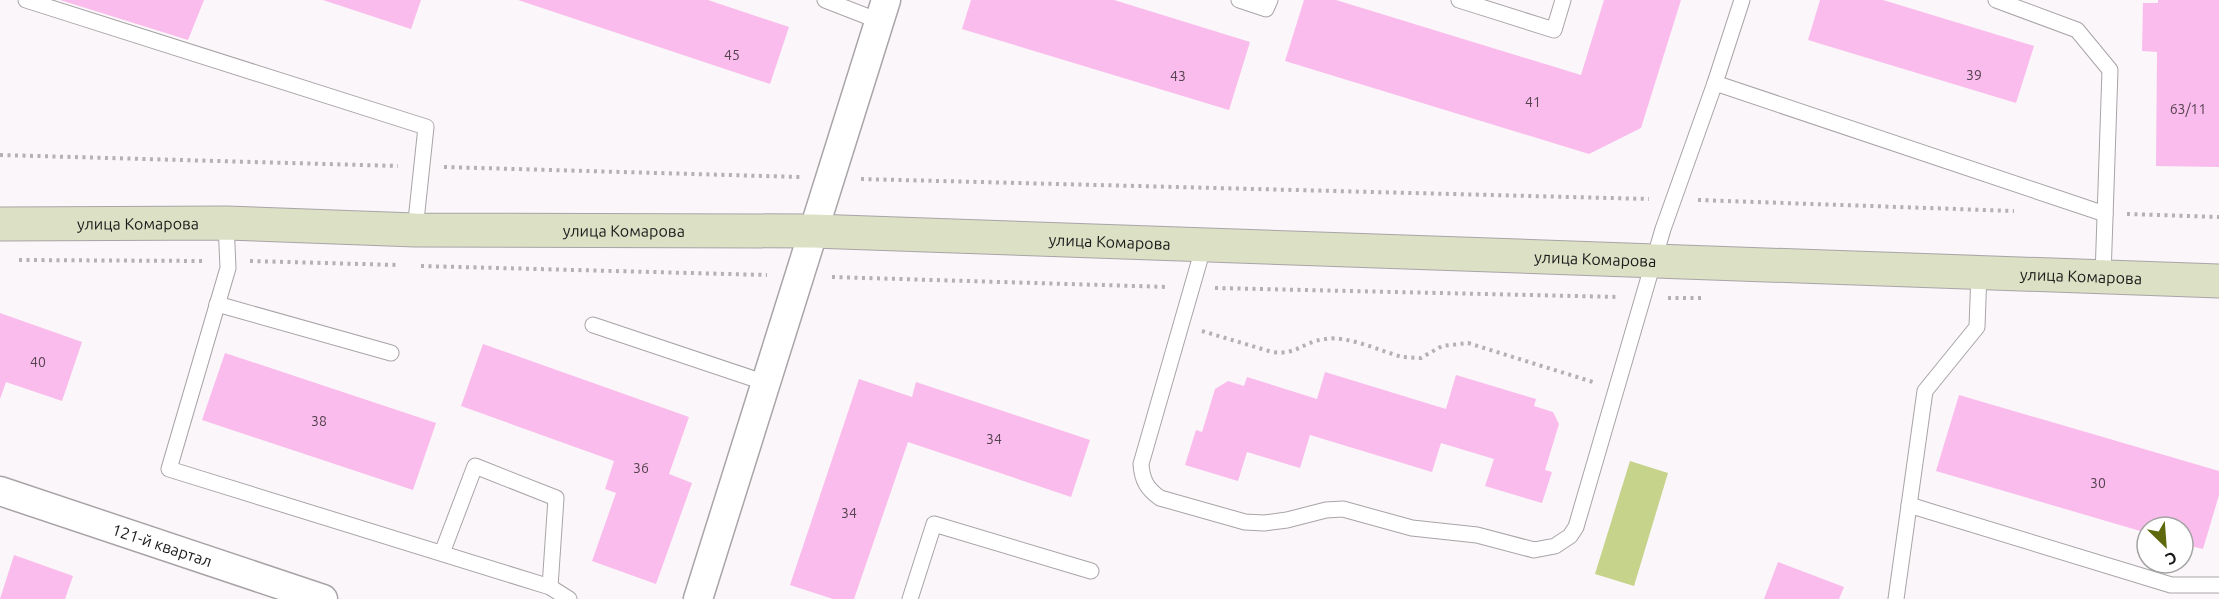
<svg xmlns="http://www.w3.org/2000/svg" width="2219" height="599" viewBox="0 0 2219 599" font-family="Ubuntu,sans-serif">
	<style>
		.green { fill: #c6d38b }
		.building { fill: #fabcec }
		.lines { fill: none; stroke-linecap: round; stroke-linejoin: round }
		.lane-casing { stroke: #a8a4a7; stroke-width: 17 }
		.street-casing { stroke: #a8a4a7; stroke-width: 31 }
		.secondary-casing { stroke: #a8a4a7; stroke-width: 35 }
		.path { stroke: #b4b0b3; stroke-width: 4; stroke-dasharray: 3 4.5; stroke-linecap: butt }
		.lane { stroke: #fff; stroke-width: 15 }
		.street { stroke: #fff; stroke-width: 28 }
		.secondary { stroke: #dce0c4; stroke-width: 33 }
		.labels { text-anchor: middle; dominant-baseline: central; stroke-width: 5; stroke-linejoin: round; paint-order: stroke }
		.number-label { font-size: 14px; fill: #53424f }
		.street-label { font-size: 16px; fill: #1b1a1b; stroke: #fff }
	</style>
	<rect width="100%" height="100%" fill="#fbf6f9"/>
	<!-- green -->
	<polygon class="green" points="1630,461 1668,473 1634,586 1595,574"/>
	<!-- building -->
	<g class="building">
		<polygon points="60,0 204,0 188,40"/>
		<polygon points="323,0 421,0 411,29"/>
		<polygon points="518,0 708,0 789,27 770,84"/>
		<polygon points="971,0 1114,0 1250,42 1229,110 962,29"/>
		<polygon points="1304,0 1336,0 1581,75 1604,0 1681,0 1641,128 1589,154 1285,61"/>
		<polygon points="1820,0 1883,0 2034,46 2016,103 1808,40"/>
		<polygon points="2158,0 2219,0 2219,167 2156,166 2157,52 2142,51 2143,3 2158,3"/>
		<polygon points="0,313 82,342 62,401 6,382 0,399"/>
		<polygon points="483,344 689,417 669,474 692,483 656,584 592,561 616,493 605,489 614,461 461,406"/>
		<polygon points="225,353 436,423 413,490 202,420"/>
		<polygon points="1325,372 1446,409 1456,375 1536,399 1534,406 1553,412 1559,424 1545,470 1552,472 1542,503 1485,486 1494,459 1441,443 1432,472 1310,435 1300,468 1247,452 1238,481 1185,465 1196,430 1202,432 1215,389 1228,381 1244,386 1247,377 1317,399"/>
		<polygon points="859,379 912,397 916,382 1090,440 1071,497 908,442 854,599 833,599 790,585"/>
		<polygon points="1959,395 2219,471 2219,495 2203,549 2183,544 2183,527 2147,527 2147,533 1936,471"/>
		<polygon points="14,555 73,576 65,599 0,599"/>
		<polygon points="1778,562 1844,587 1839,599 1764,599"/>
	</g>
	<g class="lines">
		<!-- lane casing -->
		<g class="lane-casing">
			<g id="lane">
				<polyline points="26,0 426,127 415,230"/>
				<polyline points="825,0 879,21"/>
				<polyline points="1239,0 1266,9 1270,0"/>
				<polyline points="1459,0 1554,30 1563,0"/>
				<polyline points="1996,0 2077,30 2110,70 2103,276"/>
				<polyline points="1715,83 1742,0"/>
				<polyline points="226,223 228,268 169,469 550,587 569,599"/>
				<path d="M 1204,245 L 1141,464 C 1142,480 1147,489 1160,498 L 1245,522 L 1264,523 L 1287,520 L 1326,510 L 1343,509 L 1412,528 L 1477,535 L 1534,550 L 1555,546 L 1570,536 L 1576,527 L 1663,229 L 1715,83 L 2105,214"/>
				<polyline points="217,304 391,353"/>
				<polyline points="593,325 766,383"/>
				<polyline points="1909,505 2171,585 2219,585"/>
				<polyline points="442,553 475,466 556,498 550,587"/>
				<polyline points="910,599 934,524 1091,571"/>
				<polyline points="1896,599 1925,391 1977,327 1979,272"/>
			</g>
		</g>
		<!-- street casing -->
		<g class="street-casing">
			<g id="street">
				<path id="s1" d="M 0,491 L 323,599"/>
				<polyline points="698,599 886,0"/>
			</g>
		</g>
		<!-- secondary casing -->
		<g class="secondary-casing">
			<g id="secondary">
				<path id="s2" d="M 0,224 L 226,223 L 415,230 L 813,231 L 2219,281"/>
			</g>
		</g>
		<!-- path -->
		<g class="path">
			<polyline points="0,155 398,166"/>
			<polyline points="444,167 800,177"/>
			<polyline points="861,179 1649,199"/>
			<polyline points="1698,200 2014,211"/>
			<polyline points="2127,214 2219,217"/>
			<polyline points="19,260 203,261"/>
			<polyline points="250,261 398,265"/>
			<polyline points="421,266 767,275"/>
			<polyline points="832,277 1169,287"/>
			<polyline points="1215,288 1619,297"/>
			<polyline points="1668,298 1703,298"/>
			<path d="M 1202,331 L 1272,352 C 1298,355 1302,342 1325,339 C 1346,335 1381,351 1402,357 L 1421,358 L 1442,346 L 1468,343 L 1593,382"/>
		</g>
		<!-- lane -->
		<use href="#lane" class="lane"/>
		<!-- street -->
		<use href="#street" class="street"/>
		<!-- secondary -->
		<use href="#secondary" class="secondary"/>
	</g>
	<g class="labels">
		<!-- number labels -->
		<g class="number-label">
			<text x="732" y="55">45</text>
			<text x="1974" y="75">39</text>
			<text x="1178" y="76">43</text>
			<text x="1533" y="102">41</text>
			<text x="2188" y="109">63/11</text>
			<text x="38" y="362">40</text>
			<text x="319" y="421">38</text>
			<text x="994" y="439">34</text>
			<text x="641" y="468">36</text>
			<text x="2098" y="483">30</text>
			<text x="849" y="513">34</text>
		</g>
		<!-- street labels -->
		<g class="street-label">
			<text stroke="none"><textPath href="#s2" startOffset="138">улица Комарова</textPath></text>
			<text stroke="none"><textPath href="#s2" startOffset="624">улица Комарова</textPath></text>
			<text stroke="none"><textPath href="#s2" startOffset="1110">улица Комарова</textPath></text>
			<text stroke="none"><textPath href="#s2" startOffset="1596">улица Комарова</textPath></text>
			<text stroke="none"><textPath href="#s2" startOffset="2082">улица Комарова</textPath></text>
			<text stroke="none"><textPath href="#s1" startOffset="171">121-й квартал</textPath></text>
		</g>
	</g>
	<!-- north arrow -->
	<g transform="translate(2165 545) rotate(155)"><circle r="28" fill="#ffffff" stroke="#a4a3a4" stroke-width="1.5"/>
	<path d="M0-4.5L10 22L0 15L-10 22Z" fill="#5e690e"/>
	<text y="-9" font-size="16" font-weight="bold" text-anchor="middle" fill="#1b1a1b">С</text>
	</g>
</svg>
